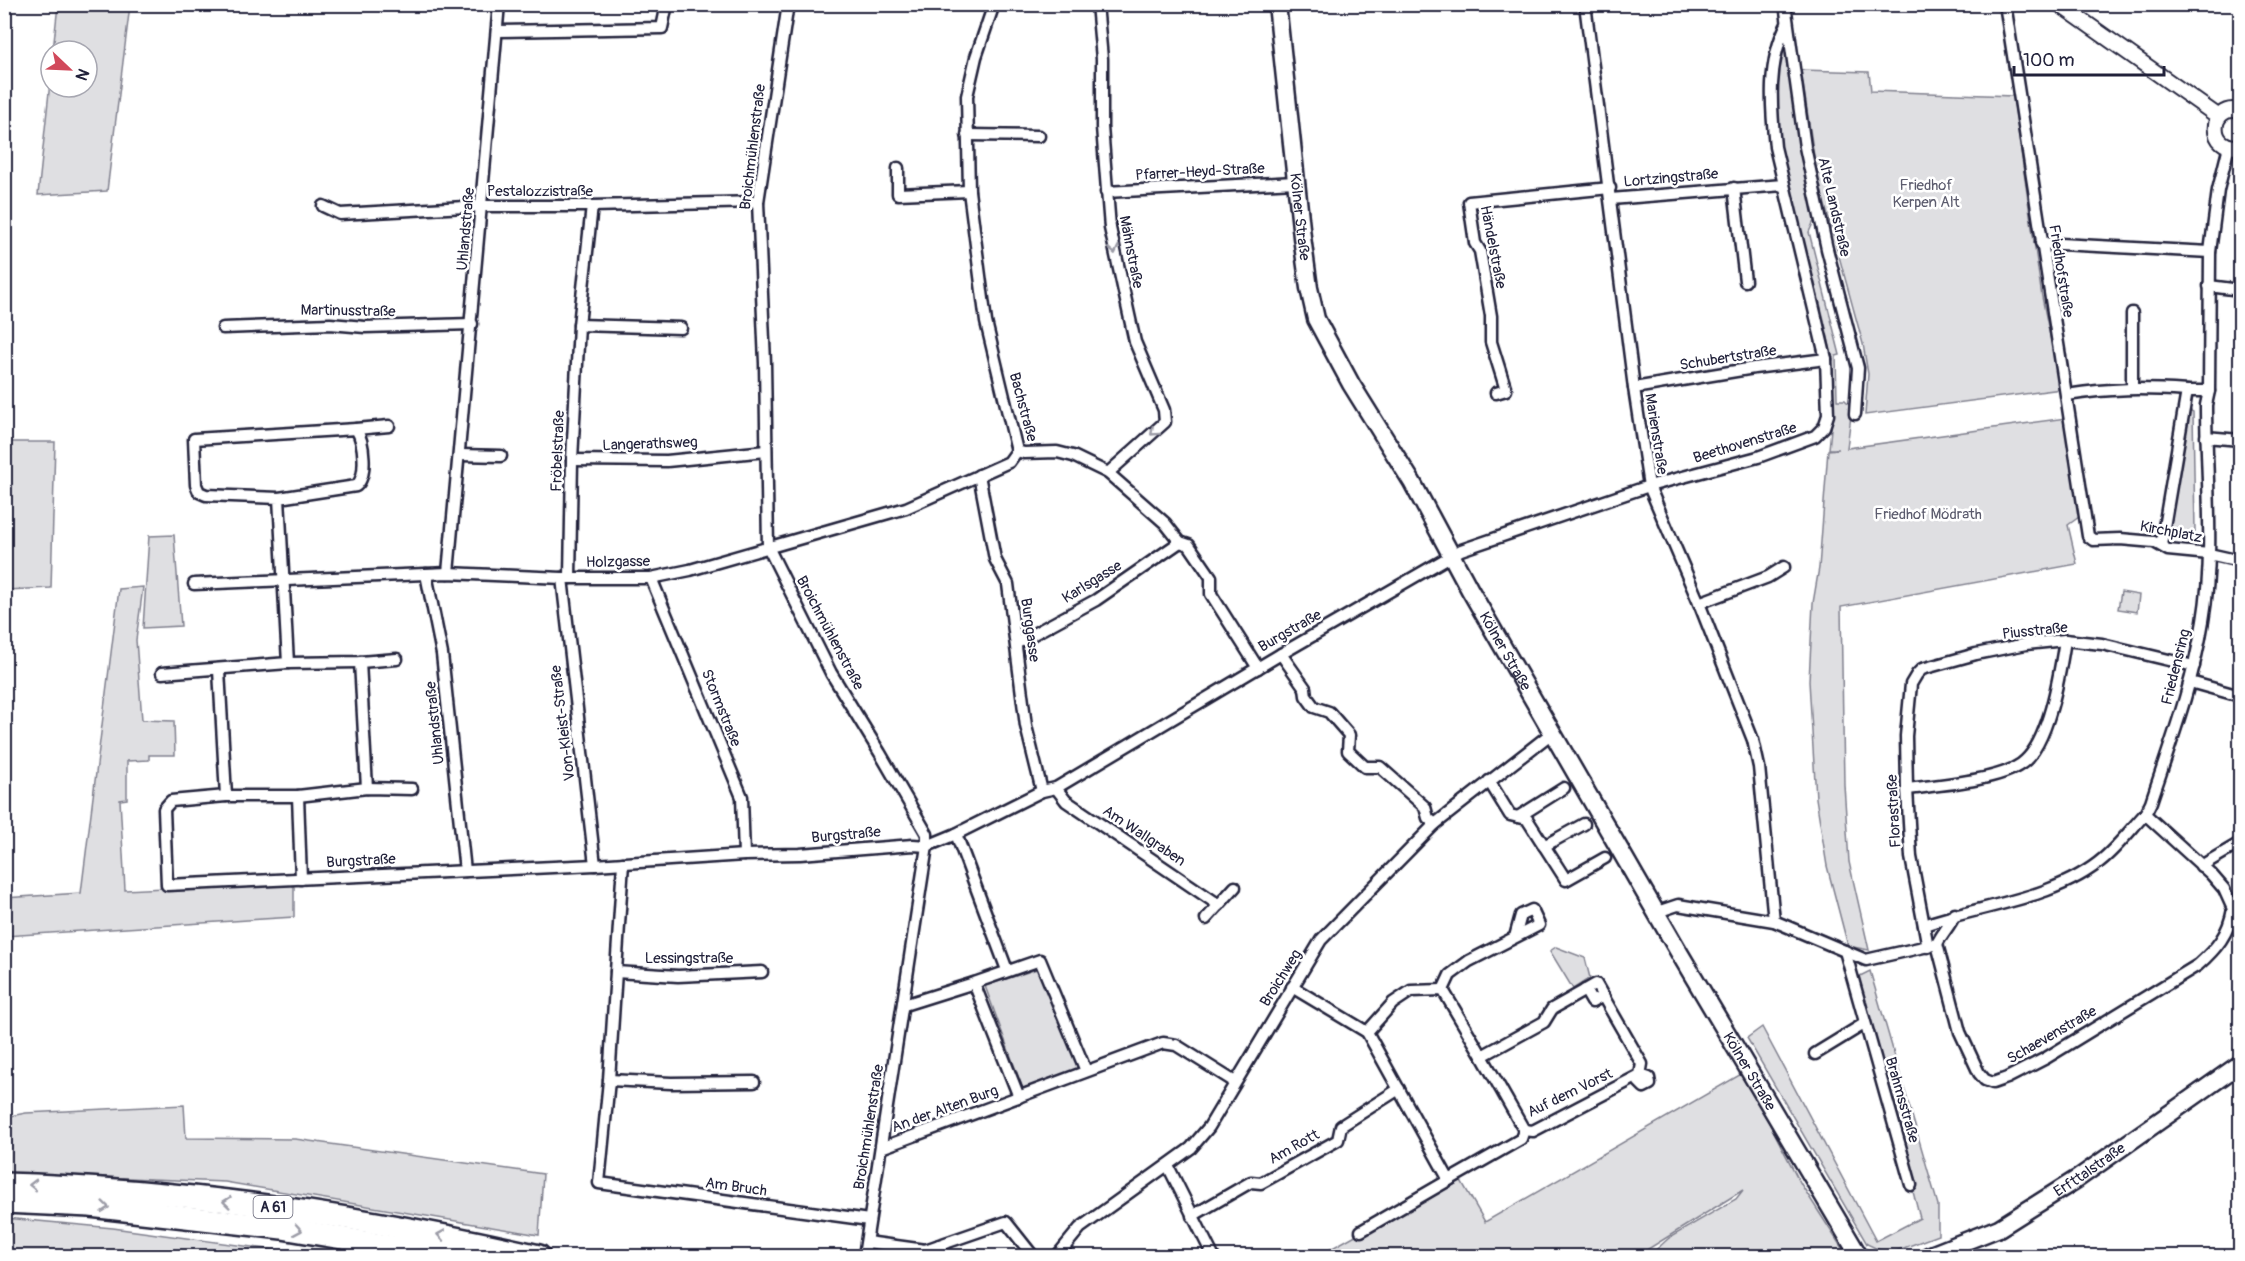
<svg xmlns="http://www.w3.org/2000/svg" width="2245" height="1261" viewBox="0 0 2245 1261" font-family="Pangolin,sans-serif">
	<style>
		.green { fill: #dfdfe2; stroke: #80808e; stroke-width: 1.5 }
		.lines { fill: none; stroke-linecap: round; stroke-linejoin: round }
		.minor-casing { stroke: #22223b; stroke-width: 15 }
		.tertiary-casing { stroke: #22223b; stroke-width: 18 }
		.secondary-casing { stroke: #22223b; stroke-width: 21 }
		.motorway-casing { stroke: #22223b; stroke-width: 26 }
		.minor { stroke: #fff; stroke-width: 10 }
		.tertiary { stroke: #fff; stroke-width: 14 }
		.secondary { stroke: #fff; stroke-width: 16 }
		.motorway { stroke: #fff; stroke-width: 21 }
		.oneway { stroke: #9c9ca7 }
		.labels { text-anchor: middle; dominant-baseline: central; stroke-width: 5; stroke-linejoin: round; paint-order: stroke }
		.shield { fill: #fff; stroke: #646476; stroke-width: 1.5 }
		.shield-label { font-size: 14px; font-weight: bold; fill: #22223b }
		.street-label { font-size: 15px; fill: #22223b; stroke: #fff }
		.park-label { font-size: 15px; fill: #5b5b6d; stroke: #fff }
	</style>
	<rect width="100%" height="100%" fill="#fff"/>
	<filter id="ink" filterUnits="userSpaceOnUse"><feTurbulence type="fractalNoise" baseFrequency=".0167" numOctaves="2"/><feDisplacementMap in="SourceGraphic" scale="12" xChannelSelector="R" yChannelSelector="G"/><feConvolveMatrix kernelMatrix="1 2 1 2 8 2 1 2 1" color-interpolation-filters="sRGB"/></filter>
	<g filter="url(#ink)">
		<!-- green -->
		<g class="green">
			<polygon points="58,5 130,5 107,191 38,195 51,73 51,87 87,87 87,51 53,51"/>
			<path d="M 1783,43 L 1788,48 L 1793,102 L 1805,176 L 1815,212 L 1814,221 L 1809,232 L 1840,355 L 1836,356 L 1837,400 L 1845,400 L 1852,407 L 1847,448 L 2066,418 L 2079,517 L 2068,525 L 2077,564 L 1841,607 L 1844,785 L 1849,862 L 1869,950 L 1848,946 L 1827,866 L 1816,798 L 1809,681 L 1813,603 L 1819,568 L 1828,450 L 1839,449 L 1829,449 C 1832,421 1836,381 1831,353 C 1819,285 1794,220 1780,152 C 1773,117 1776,78 1783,43 Z"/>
			<polygon points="1801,70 1869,72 1871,91 2013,96 2042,297 2061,389 1865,415 1868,374 1863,344 1817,176"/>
			<path d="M 2189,410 L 2193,412 L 2195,532 C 2190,543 2181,539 2171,538 L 2168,533 Z"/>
			<polygon points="4,442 55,442 51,588 5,590"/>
			<polygon points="174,535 181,626 143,628 149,536"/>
			<polygon points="143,587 136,640 142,720 174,721 175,755 149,755 149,760 127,761 127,799 120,800 125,890 165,888 166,891 290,884 294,887 294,917 5,936 4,898 81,893 119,589"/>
			<polygon points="2121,592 2139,595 2137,612 2118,609"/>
			<polygon points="1556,947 1585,958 1590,978 1573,989 1550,951"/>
			<polygon points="1046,966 1086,1067 1024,1092 985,986"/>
			<polygon points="1870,971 1938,1205 1938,1235 1888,1254 1867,1244 1747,1038 1762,1027 1876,1241 1920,1218 1856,978"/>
			<polygon points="1743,1073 1801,1184 1847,1256 1649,1256 1669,1238 1736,1199 1743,1190 1637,1256 1318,1256 1459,1177 1485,1222"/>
			<polygon points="184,1105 186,1138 295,1139 543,1174 539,1235 225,1182 5,1173 5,1117 26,1113"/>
			<polygon points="5,1218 113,1228 319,1256 5,1256"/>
		</g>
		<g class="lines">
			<!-- minor casing -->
			<g class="minor-casing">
				<g id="minor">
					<polyline points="788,4 758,202 765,363 768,547 831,673 880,753 927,834 927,846 864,1256"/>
					<polyline points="994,4 976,57 967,96 969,191 986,322 1017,451 1024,453 1057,452 1073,456 1108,473 1165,523 1180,542 1189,545 1211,577 1211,594 1258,668"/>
					<polyline points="1097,4 1102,59 1102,127 1110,228 1135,342 1164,410 1165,422 1108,473"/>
					<polyline points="1585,4 1634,388 1649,486 1699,603 1753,740 1759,767 1774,921"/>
					<polyline points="1785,4 1805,147 1827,249 1858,368 1855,414"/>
					<polyline points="2005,4 2088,536 2093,540 2120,539 2154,542 2168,550 2209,554 2240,561"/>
					<polyline points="497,31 662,28 667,4"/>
					<polyline points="967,135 1039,136"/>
					<path d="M 2229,146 L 2218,190 L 2210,252 L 2209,391 L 2206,405 C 2206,477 2215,550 2203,621 C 2193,683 2171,742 2151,802 L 2145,814 L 2211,874 L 2224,889 L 2233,909"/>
					<polyline points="898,168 898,194 969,191"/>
					<polyline points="1734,188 1745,281"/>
					<polyline points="1106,192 1295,182"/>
					<polyline points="1611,199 1783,185"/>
					<polyline points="323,206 340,214 483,206 592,206 758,202"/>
					<polyline points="2041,243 2210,252"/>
					<polyline points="2209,286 2240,290"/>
					<polyline points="2132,313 2132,388"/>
					<polyline points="579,325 681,328"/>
					<polyline points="223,328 330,324 365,327 472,324"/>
					<polyline points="1634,388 1754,368 1826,359"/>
					<polyline points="1496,393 1506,390 1491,342 1491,316 1480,251 1475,243 1469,202 1610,188"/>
					<path d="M 2067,395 C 2111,388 2142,388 2187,391"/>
					<polyline points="356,429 389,426"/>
					<polyline points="2206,437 2240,440"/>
					<polyline points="460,455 501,456"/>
					<polyline points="572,460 667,461 766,451"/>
					<polyline points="979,475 995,559 1008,584 1026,726 1042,791"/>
					<polyline points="2161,545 2187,391 2209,391"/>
					<polyline points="448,573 499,4"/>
					<polyline points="426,574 442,654 465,871"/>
					<polyline points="562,578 595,865"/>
					<polyline points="570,578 572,460 579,325 592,206"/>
					<polyline points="651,578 742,797 744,855"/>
					<polyline points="194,584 448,573 562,578 651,578 690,570 906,508 1009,462 1017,451"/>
					<polyline points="1699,603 1768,577 1784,567"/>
					<polyline points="1017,643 1096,600 1180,542"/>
					<polyline points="1281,654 1305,688 1306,696 1314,707 1329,712 1349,735 1348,751 1365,767 1380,767 1425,807 1428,818 1435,824"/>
					<polyline points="360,662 367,788"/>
					<polyline points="288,663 360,662 397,659"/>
					<path d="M 219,670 L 226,796 L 171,801 L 164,809 L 167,885 L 595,865 L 744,855 L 800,854 L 913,845 L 927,846 L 956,834 L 1042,791 L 1056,788 L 1281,654 L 1461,550 L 1649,486 L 1758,457 L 1815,436 L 1824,427 L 1828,415 L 1826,359 L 1775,147 C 1771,106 1767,62 1787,24"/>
					<path d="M 162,673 L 288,663 L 279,498 L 356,486 C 368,476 364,441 356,429 L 194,439 L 196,485 L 199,492 L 206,495 L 279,498"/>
					<polyline points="2190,682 2240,696"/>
					<polyline points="1489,781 1510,815 1527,819 1566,880 1605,858"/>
					<polyline points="1056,788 1066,801 1219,905"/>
					<path d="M 1907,789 C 1937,785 1997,781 2021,764 C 2049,745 2060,672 2065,640"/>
					<polyline points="226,796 298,796 301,879"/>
					<polyline points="298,796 367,788 412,789"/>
					<polyline points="1518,817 1564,788"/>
					<polyline points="956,834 1007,970"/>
					<polyline points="1544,846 1584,824"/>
					<polyline points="623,863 609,1080 599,1183 869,1220"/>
					<polyline points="2201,866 2240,843"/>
					<path d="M 1657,912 L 1678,905 L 1774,921 L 1866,960 L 1937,944 C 1942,933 1950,926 1955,914"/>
					<polyline points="1206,919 1235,887"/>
					<path d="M 1924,925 C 1982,905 2057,899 2104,858 C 2119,845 2132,828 2145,814"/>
					<path d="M 1937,944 L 1960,1032 L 1979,1073 L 1985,1080 L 1993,1083 L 2007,1078 L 2046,1058 L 2198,965 C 2216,949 2229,934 2233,909"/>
					<polyline points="1928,947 1911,857 1907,789 1906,736 1911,684 1917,674 1922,669 1976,654 2026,644 2065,640 2102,644 2194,666"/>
					<polyline points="1845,951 1911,1185"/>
					<polyline points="616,972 678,976 762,972"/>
					<polyline points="1292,987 1367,1032 1449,1180 1521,1139 1524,1130"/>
					<polyline points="1443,990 1450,975 1469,961 1539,925 1532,910 1521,915 1515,937"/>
					<polyline points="1585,990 1592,1002 1603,996"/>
					<polyline points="904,1005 974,983"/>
					<polyline points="1367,1032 1393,1003 1411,991 1443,990 1482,1056 1544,1022 1552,1009 1596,984 1642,1064 1640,1075 1533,1131 1524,1130"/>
					<polyline points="1815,1054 1864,1024"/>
					<polyline points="1482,1056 1524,1130"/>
					<polygon points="1640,1075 1649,1078 1650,1084 1644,1087 1639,1082"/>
					<polyline points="609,1080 671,1083 754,1082"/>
					<polyline points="1019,1097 974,983 1040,960 1086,1071"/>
					<polyline points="881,1148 1163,1043 1176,1045 1235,1082"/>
					<polyline points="1168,1166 1213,1256"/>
					<polyline points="1192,1216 1251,1182 1261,1183 1338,1140 1341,1126 1399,1089"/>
					<polyline points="1361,1231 1449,1180"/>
					<polyline points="867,1242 925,1250 1006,1222 1033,1256"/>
					<polyline points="939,1245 943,1256"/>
					<polyline points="1057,1256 1080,1228 1191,1148 1209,1127 1321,940 1435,824 1553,732"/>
				</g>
			</g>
			<!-- tertiary casing -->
			<g class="tertiary-casing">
				<g id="tertiary">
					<polyline points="2059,4 2219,117"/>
					<path d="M 2240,111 C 2207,103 2208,153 2240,146"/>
				</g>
			</g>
			<!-- secondary casing -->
			<g class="secondary-casing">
				<g id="secondary">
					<path id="s1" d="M 1277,4 L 1302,237 L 1309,288 L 1316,319 L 1351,384 L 1412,482 L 1470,590 L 1680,954 L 1859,1256"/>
					<path id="s2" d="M 1928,1256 L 1999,1228 L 2077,1179 L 2240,1064"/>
				</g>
			</g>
			<!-- motorway casing -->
			<g class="motorway-casing">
				<g id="motorway">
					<path d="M 4,1184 C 184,1189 364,1216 539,1256"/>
					<polyline points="4,1202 90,1206 282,1228 449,1256"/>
				</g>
			</g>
			<!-- minor -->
			<use href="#minor" class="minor"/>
			<!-- tertiary -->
			<use href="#tertiary" class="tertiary"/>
			<!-- secondary -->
			<use href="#secondary" class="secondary"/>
			<!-- motorway -->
			<use href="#motorway" class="motorway"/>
		</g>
		<!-- one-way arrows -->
		<defs><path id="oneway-chevron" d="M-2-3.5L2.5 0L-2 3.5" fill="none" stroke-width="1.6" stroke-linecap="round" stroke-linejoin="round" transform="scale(1.5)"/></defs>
		<g class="oneway">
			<use href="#oneway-chevron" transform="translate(1114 250) rotate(78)"/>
			<use href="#oneway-chevron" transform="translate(1154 432) rotate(138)"/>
			<use href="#oneway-chevron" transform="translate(33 1185) rotate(-179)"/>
			<use href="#oneway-chevron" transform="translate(227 1202) rotate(-174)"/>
			<use href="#oneway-chevron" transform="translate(105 1207) rotate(6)"/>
			<use href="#oneway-chevron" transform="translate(298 1230) rotate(10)"/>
			<use href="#oneway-chevron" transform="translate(441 1235) rotate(-170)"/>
		</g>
	</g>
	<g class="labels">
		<!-- shield labels -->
		<rect class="shield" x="253.5" y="1196" width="39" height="22" rx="4.5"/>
		<g class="shield-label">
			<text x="273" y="1207">A 61</text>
		</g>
		<!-- street labels -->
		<g class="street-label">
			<text transform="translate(753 147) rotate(-83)">Broichmühlenstraße</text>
			<text transform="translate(1200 172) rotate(-3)">Pfarrer-Heyd-Straße</text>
			<text transform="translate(1671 178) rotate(-5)">Lortzingstraße</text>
			<text x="540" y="191">Pestalozzistraße</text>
			<text transform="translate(1834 207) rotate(77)">Alte Landstraße</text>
			<text stroke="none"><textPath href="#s1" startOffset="214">Kölner Straße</textPath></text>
			<text transform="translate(466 229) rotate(-85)">Uhlandstraße</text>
			<text transform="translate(1493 247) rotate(79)">Händelstraße</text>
			<text transform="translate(1131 252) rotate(79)">Mähnstraße</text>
			<text transform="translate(2061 271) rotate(81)">Friedhofstraße</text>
			<text transform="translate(348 311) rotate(1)">Martinusstraße</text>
			<text transform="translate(1728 358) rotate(-9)">Schubertstraße</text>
			<text transform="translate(1023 407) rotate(75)">Bachstraße</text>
			<text transform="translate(1656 434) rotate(81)">Marienstraße</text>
			<text transform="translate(1745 443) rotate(-17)">Beethovenstraße</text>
			<text transform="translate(650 444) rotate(-2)">Langerathsweg</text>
			<text transform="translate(558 451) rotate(-88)">Fröbelstraße</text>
			<text transform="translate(2171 532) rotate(11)">Kirchplatz</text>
			<text transform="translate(618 562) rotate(-1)">Holzgasse</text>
			<text transform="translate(1092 582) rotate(-32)">Karlsgasse</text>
			<text transform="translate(1030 630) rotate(82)">Burggasse</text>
			<text transform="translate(1290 631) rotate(-30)">Burgstraße</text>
			<text transform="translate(2035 631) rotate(-6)">Piusstraße</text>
			<text transform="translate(830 633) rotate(62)">Broichmühlenstraße</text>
			<text stroke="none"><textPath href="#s1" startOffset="700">Kölner Straße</textPath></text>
			<text transform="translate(2176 667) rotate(-76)">Friedensring</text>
			<text transform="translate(721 708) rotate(68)">Stormstraße</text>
			<text transform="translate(435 723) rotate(-96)">Uhlandstraße</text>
			<text transform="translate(563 723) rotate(-97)">Von-Kleist-Straße</text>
			<text transform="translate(1894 811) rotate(-93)">Florastraße</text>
			<text transform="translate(846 835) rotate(-5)">Burgstraße</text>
			<text transform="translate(1144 836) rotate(34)">Am Wallgraben</text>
			<text transform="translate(361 861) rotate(-3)">Burgstraße</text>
			<text x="689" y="958">Lessingstraße</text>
			<text transform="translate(1281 978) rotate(-58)">Broichweg</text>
			<text transform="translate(2052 1035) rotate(-30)">Schaevenstraße</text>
			<text stroke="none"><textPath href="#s1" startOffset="1186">Kölner Straße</textPath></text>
			<text transform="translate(1570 1093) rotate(-26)">Auf dem Vorst</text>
			<text transform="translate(1902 1100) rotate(74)">Brahmsstraße</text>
			<text transform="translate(945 1109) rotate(-20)">An der Alten Burg</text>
			<text transform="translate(869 1127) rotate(-81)">Broichmühlenstraße</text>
			<text transform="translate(1294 1147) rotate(-29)">Am Rott</text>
			<text stroke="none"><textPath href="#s2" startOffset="184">Erfttalstraße</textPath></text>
			<text transform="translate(736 1187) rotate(8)">Am Bruch</text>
		</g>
		<!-- park labels -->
		<g class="park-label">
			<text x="1926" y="185">Friedhof<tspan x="1926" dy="17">Kerpen Alt</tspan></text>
			<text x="1928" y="514">Friedhof Mödrath</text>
		</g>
	</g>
	<!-- margin -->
	<rect width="2245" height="1261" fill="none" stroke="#fff" stroke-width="24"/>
	<rect x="12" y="12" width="2221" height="1237" fill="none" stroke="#22223b" stroke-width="2" filter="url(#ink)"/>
	<!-- north arrow -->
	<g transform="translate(69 69) rotate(113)"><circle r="28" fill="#ffffff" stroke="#a7a7b1" stroke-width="1.5"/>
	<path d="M0-4.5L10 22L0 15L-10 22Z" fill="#d1495b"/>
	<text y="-9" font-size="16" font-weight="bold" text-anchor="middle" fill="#22223b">N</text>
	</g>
	<!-- scale -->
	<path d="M2014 66v9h150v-9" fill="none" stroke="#22223b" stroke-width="3"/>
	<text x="2023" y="66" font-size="18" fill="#22223b" stroke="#ffffff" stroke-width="4.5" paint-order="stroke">100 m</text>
</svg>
